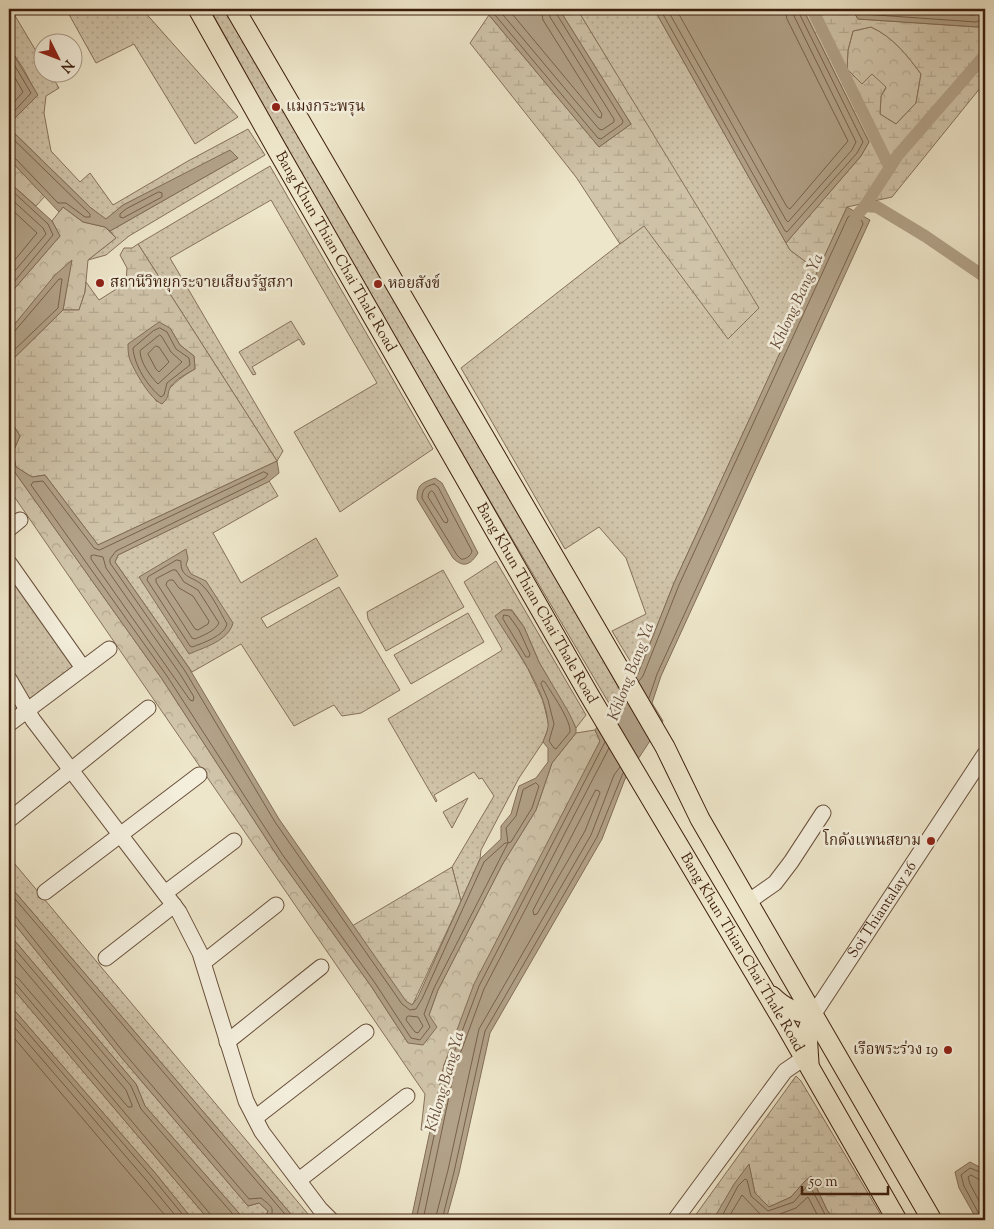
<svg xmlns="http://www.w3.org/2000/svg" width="994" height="1229" viewBox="0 0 994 1229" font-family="'Sorts Mill Goudy','Noto Serif Thai',serif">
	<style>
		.grass { fill: url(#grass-dots); stroke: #86715b }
		.forest { fill: url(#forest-crowns); stroke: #86715b }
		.wetland { fill: url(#wetland-marsh); stroke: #86715b; fill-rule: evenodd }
		.water { fill: #b2a289; stroke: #836d57 }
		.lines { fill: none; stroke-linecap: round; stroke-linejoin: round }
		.shore { stroke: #78604a; stroke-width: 1 }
		.canal { stroke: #b2a289; stroke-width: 12 }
		.minor-casing { stroke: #69503c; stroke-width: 17 }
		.major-casing { stroke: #3d1e0c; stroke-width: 21 }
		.minor { stroke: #f4efdd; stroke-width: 15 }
		.major { stroke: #eee6ca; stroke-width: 19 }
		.poi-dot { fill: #8f2418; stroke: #f4efdd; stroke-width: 2 }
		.labels { text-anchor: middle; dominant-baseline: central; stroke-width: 5; stroke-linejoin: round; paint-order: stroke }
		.poi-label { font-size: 15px; fill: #3d1e0c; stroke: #f4efdd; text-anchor: start }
		.street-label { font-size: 15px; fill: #3d1e0c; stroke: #f4efdd }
		.water-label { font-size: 16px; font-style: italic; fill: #664c38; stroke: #f4efdd }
	</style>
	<defs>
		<pattern id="grass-dots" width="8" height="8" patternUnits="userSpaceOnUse" patternTransform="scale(1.25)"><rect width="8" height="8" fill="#d0c4aa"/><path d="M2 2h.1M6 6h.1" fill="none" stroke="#b4a891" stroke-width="1.8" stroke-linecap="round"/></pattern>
		<pattern id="forest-crowns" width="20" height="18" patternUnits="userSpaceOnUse" patternTransform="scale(1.25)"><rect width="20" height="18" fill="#d0c4aa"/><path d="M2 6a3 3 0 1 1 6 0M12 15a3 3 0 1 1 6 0" fill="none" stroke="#b4a891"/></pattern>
		<pattern id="wetland-marsh" width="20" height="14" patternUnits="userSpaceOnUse" patternTransform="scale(1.25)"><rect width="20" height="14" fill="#d0c4aa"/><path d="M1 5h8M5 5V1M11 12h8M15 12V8" fill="none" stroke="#b4a891"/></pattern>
	</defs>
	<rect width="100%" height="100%" fill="#eee6ca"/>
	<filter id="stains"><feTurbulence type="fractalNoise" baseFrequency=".004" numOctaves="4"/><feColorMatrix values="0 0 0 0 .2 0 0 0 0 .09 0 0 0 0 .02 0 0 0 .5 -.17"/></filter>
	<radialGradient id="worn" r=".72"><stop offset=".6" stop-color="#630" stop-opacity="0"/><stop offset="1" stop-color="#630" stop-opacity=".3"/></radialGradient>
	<!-- grass -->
	<g class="grass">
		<polygon points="9,9 11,9 42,61 42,72 50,73 59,88 46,96 44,113 51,151 80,182 90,173 113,205 188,161 248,129 265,155 129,236 106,255 88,260 116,238 110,231 238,158 123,205 106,220 91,208 9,128 9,124 37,95 23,68 9,47"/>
		<polygon points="66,9 142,9 238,117 195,144 134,44 96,63"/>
		<path d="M 210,9 L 226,9 L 416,331 L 621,692 L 610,705 C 474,475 339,243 210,9 Z"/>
		<polygon points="577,9 654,9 790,250 818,271 674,583 638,674 612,631 646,614 626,558 599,527 565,549 461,368 644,225 728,338 642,117"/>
		<polygon points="270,166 433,449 340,512 294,432 377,383 271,200 170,258 283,451 277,461 138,244"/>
		<polygon points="291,321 305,344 303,345 299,339 252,367 256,374 253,375 239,352"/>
		<polygon points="269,481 278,496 213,533 241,583 316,538 338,576 261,618 267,628 339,587 400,690 361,713 342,716 334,705 294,726 241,644 192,672 115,562 118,555"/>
		<polygon points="496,561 586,715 576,728 539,662 524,627 512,610 503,610 496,616 528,669 543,701 549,726 543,742 519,778 481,850 480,859 461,901 452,867 494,796 482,778 479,779 474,772 434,795 437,801 436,802 388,719 501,651 502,649 464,582"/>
		<polygon points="9,569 77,668 28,703 9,666"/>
		<polygon points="443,570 464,607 386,651 368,619 367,612"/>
		<polygon points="468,613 484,642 411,684 394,655"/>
		<polygon points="468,798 452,828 443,812"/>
		<polygon points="9,857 313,1220 296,1220 9,885"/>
		<polygon points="9,917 121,1057 248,1206 259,1203 268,1211 264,1220 245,1220 145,1106 136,1084 9,934"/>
		<polygon points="9,984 209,1220 193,1220 156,1174 9,1004"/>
	</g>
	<!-- forest -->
	<g class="forest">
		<path d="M 871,27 C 893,37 907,55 921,74 L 916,103 L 896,124 L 880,114 L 881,96 L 886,88 L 862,85 L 847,69 L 848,50 L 853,31 Z"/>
		<polygon points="9,159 45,196 36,206 9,182"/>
		<polygon points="63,207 83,222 105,227 116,238 88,260 85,292 79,310 63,310 71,261 9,331 9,295 60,236 52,221"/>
		<polygon points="9,464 162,679 278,857 371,986 408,1043 429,1015 438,990 502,865 536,810 552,763 576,733 595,730 600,741 444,1065 431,1129 421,1130 425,1094 9,489"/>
	</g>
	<!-- wetland -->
	<g class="wetland">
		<polygon points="559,9 577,9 759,308 728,339 644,226 620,244 576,177 470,43 489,15 599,147 631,124"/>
		<path d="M 803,9 L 852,9 L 858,19 L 978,27 L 985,21 L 985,82 L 892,197 L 847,207 L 818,271 L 790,250 L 786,243 L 861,156 L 869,142 ZM 871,27 C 893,37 907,55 921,74 L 916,103 L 896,124 L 880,114 L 881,96 L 886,87 L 872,74 L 862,84 L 847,69 L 848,50 L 853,31 Z"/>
		<path d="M 138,244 L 277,461 L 98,545 L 45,475 L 32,477 L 16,467 L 13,452 L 20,436 L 9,418 L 9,363 L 63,310 L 79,310 L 85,292 L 86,282 L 99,300 L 126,283 L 127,268 L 120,255 L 124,248 L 132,248 ZM 170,328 L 180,345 L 194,356 L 195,369 C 180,377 168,389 157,402 L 152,395 Z"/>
		<polygon points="452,867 461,901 412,1006 406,1002 352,926"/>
		<polygon points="796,1076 801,1081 884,1220 834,1220 827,1210 811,1176 805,1181 791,1197 769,1207 755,1193 749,1165 713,1220 692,1220"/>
	</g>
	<!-- water -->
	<g class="water">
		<polygon points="484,9 559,9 631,124 599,147"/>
		<polygon points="654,9 803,9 869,142 861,156 786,243"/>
		<polygon points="852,9 985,9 985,21 978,27 858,19"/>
		<polygon points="9,47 38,95 9,124"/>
		<polygon points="9,128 91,208 106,219 123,205 230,150 238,158 110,231 105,227 83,222 63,207 59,212 9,159"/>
		<polygon points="9,182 52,221 60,236 9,295"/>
		<polygon points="847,207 870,220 661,676 652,703 663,721 625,779 602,839 490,1033 459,1173 446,1220 411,1220 444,1065 474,984 600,741 595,730 621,692 638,674 674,583"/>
		<polygon points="72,260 63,310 9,363 9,331 55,275"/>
		<path d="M 159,322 L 170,328 L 180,345 L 194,356 L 195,369 C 188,373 176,379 171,386 C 166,394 171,396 162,404 C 150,399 135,372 130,360 C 128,355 128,349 128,344 Z"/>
		<path d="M 9,418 L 20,436 L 13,452 L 16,467 L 32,477 L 45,475 L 98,545 L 277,461 L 279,473 L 268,482 L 118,555 L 115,562 L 189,668 L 279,819 L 406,1001 L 412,1005 L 418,997 L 480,859 L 501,839 L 501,826 L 511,814 L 519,786 L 536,778 L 548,762 L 548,748 L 543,742 C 545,736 549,729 548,723 C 545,687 514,647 495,616 L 503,610 L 511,610 L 524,627 L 539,662 L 569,713 L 576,728 L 576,733 L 552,763 L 536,810 L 502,865 L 438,990 L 429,1015 L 437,1027 L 423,1045 L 408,1043 L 371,986 L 278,857 L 162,679 L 9,464 Z"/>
		<path d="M 435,478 L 442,483 L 478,553 C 471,564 464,569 453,558 L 417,499 C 417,484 422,483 435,478 Z"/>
		<path d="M 186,549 L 188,559 L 186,565 L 191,574 L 206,581 L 233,623 C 228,641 205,647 189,654 L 139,577 Z"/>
		<polygon points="9,885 296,1220 264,1220 268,1211 259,1203 248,1206 121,1057 9,917"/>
		<polygon points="9,934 136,1084 145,1106 245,1220 209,1220 9,984"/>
		<polygon points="9,1004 156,1174 193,1220 9,1220"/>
		<polygon points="970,1162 985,1170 985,1220 977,1220 959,1188 955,1172"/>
		<polygon points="749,1164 755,1193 769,1207 791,1197 805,1181 811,1176 827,1210 834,1220 713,1220 734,1184"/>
	</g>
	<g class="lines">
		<!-- shore -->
		<g class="shore">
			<polyline points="490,9 598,138 601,139 622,124 623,121 556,13 555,9"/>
			<polyline points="498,9 599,129 602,130 614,122 614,119 550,17 549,9"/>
			<polyline points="508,9 598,117 601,118 602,114 543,20 541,9"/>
			<polyline points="660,9 785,231 787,232 857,153 863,142 799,13 799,9"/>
			<polyline points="667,9 786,220 788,222 852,150 856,142 794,16 792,9"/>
			<polyline points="676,9 787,207 790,209 848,141 787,19 785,9"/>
			<polyline points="858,9 862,14 976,22 985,18"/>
			<polyline points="874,9 974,15 985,11"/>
			<polyline points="9,56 31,93 9,117"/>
			<polyline points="9,67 23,92 9,108"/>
			<polyline points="9,135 90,214 90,217 85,217 66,203 58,203 14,157 9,156"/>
			<polyline points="9,188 48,224 53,235 9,288"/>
			<polygon points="159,192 162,193 162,197 123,218 120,217 120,214 126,209"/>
			<polyline points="9,197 43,228 46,234 9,278"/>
			<polyline points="9,207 37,233 9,267"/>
			<path d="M 160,328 L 167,332 L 176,349 L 189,358 L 190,365 L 167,383 L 164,395 L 161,397 C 148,387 134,365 133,348 L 153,331 Z"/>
			<polyline points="9,334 14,332 59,279 62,279 58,308 9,355"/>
			<path d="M 160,335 L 162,337 L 171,352 L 182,362 L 158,384 C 150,376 140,362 140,351 Z"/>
			<polygon points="156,346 159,347 169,362 159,372 156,369 148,354"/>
			<polygon points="264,472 268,474 265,478 116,551 110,559 110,563 185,671 275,822 402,1004 410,1010 416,1009 422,999 484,862 505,843 508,843 434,988 424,1014 430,1027 420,1040 411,1038 375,983 282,854 167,676 31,485 33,482 43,481 94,548 99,550"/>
			<path d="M 434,484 L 438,487 L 472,551 C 471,556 465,560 461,559 L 457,555 L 422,498 C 422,489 426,486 434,484 Z"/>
			<polygon points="432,491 434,493 448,520 447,523 444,522 428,497 429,493"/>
			<polygon points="94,555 103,557 106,568 180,674 194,697 193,701 190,700 91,559 91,556"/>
			<path d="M 177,560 L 181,561 C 180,579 194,576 203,586 C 213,596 220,612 227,624 C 224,636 203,643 192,647 L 190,646 L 147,580 L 148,577 Z"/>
			<path d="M 173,570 L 176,570 L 184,582 L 198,590 L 219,623 C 215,631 204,635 195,639 L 192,638 L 156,582 L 156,579 Z"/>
			<polygon points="170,580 173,580 179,588 193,596 209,621 208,624 198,630 195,629 166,585 167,582"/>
			<polygon points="504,615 509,616 519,630 530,654 529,657 526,657 503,619"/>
			<path d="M 543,681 L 545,682 C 552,694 571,720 570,732 L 556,749 L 554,748 L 549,741 L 554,724 L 548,700 L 541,684 Z"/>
			<polyline points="639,681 643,676 679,585 848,217 852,215 862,221 863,224 657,674 649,698"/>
			<polygon points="536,783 539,786 532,808 511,842 508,843 506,828 516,816 523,790"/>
			<polygon points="596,790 599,791 600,793 585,831 537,914 534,915 533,911"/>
			<polyline points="9,892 290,1220"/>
			<path d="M 9,914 L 15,916 L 125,1054 L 249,1199 L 261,1198 C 271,1206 276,1208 269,1220"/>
			<polyline points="9,942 131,1086 141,1109 238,1220"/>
			<polyline points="9,952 126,1090 132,1105 132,1107 128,1107 19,979 14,976 9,975"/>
			<polyline points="9,981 15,983 211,1215 213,1220"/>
			<polyline points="9,1011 152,1177 187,1220"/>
			<polygon points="409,1016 418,1017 423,1026 418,1033 415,1032 406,1020 407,1017"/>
			<polyline points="9,1021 147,1181 179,1220"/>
			<polyline points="9,1032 169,1220"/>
			<polyline points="985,1180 980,1180 971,1175 968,1177 970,1184 985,1212"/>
			<polyline points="416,1220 449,1066 479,986 605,742"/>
			<polyline points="423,1220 455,1068 484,989 609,748"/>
			<polyline points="435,1220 448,1170 479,1029 591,835 614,775 620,767"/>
			<polyline points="442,1220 454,1172 485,1031 597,837 623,773"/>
			<polyline points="720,1220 738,1186 745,1179 747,1180 751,1196 768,1211 794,1202 807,1186 810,1186 828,1220"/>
			<polyline points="727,1220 742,1195 761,1215 769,1218 796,1208 808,1197 820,1220"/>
			<polyline points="981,1220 980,1216 964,1186 961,1175 970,1168 985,1174"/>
		</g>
		<!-- canal -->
		<g class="canal">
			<polyline points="812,9 890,168"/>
			<polyline points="865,206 898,155 985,55"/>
			<polyline points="850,228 857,215 865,206 877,207 925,236 985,277"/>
		</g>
		<!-- minor casing -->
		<g class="minor-casing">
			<g id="minor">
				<polyline points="9,529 20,520"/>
				<polyline points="9,563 83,668"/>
				<polyline points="9,679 33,720 179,912 200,953 246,1101 262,1132 320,1209 331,1220"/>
				<polyline points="9,724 109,649"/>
				<polyline points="9,820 148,708"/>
				<polyline points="45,892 199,775"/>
				<polyline points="165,893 234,841"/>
				<polyline points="748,902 775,883 791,862 823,813"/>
				<polyline points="106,958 174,905"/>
				<polyline points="204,962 276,905"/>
				<path id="s1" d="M 813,1015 L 985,754"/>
				<polyline points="227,1042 321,967"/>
				<polyline points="255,1118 366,1032"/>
				<polyline points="299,1180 407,1096"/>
				<polyline points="675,1220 785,1071 804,1058"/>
			</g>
		</g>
		<!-- major casing -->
		<g class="major-casing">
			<g id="major">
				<path id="s2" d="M 198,9 L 279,153 L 588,693 L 786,1026 L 897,1220"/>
				<polyline points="235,9 665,747 700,819 932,1220"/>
				<path d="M 772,996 C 786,1010 795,1011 813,1015 L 807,1032 L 809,1063"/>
			</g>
		</g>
		<!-- minor -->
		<use href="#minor" class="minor"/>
		<!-- major -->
		<use href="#major" class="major"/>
	</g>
	<!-- markers -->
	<g class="poi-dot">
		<circle cx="276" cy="107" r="5"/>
		<circle cx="100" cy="283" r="5"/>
		<circle cx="378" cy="284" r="5"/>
		<circle cx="931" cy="841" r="5"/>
		<circle cx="948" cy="1050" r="5"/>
	</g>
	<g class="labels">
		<!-- poi labels -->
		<g class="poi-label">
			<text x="286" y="107">แมงกระพรุน</text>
			<text x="110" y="283">สถานีวิทยุกระจายเสียงรัฐสภา</text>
			<text x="388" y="284">หอยสังข์</text>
			<text x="921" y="841" text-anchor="end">โกดังแพนสยาม</text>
			<text x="938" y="1050" text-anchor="end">เรือพระร่วง 19</text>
		</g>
		<!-- street labels -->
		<g class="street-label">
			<text stroke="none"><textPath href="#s2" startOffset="279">Bang Khun Thian Chai Thale Road</textPath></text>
			<text stroke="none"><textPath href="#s2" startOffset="684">Bang Khun Thian Chai Thale Road</textPath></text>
			<text stroke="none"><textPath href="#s1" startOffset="126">Soi Thiantalay 26</textPath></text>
			<text stroke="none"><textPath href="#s2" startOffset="1089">Bang Khun Thian Chai Thale Road</textPath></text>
		</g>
		<!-- water labels -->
		<g class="water-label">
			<text transform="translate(798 302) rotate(-65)">Khlong Bang Ya</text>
			<text transform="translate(632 672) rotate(-69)">Khlong Bang Ya</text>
			<text transform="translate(446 1082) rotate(-74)">Khlong Bang Ya</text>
		</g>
	</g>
	<!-- margin -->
	<rect width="994" height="1229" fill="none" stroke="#eee6ca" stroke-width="30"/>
	<rect x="10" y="10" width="974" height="1209" fill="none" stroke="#3d1e0c" stroke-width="2.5"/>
	<rect x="15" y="15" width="964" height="1199" fill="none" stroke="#3d1e0c"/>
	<!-- north arrow -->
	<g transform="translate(58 58) rotate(132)"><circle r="24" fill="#f4efdd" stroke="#ab9b89"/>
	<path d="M0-4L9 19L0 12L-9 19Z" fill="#8f2418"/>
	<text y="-8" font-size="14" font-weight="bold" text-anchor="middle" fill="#3d1e0c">N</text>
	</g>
	<!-- scale -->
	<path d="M802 1186v8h86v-8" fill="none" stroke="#3d1e0c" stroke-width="2.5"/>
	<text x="809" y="1186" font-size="15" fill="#3d1e0c" stroke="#f4efdd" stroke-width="4" paint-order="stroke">50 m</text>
	<rect width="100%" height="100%" filter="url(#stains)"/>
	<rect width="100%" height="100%" fill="url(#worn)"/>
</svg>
